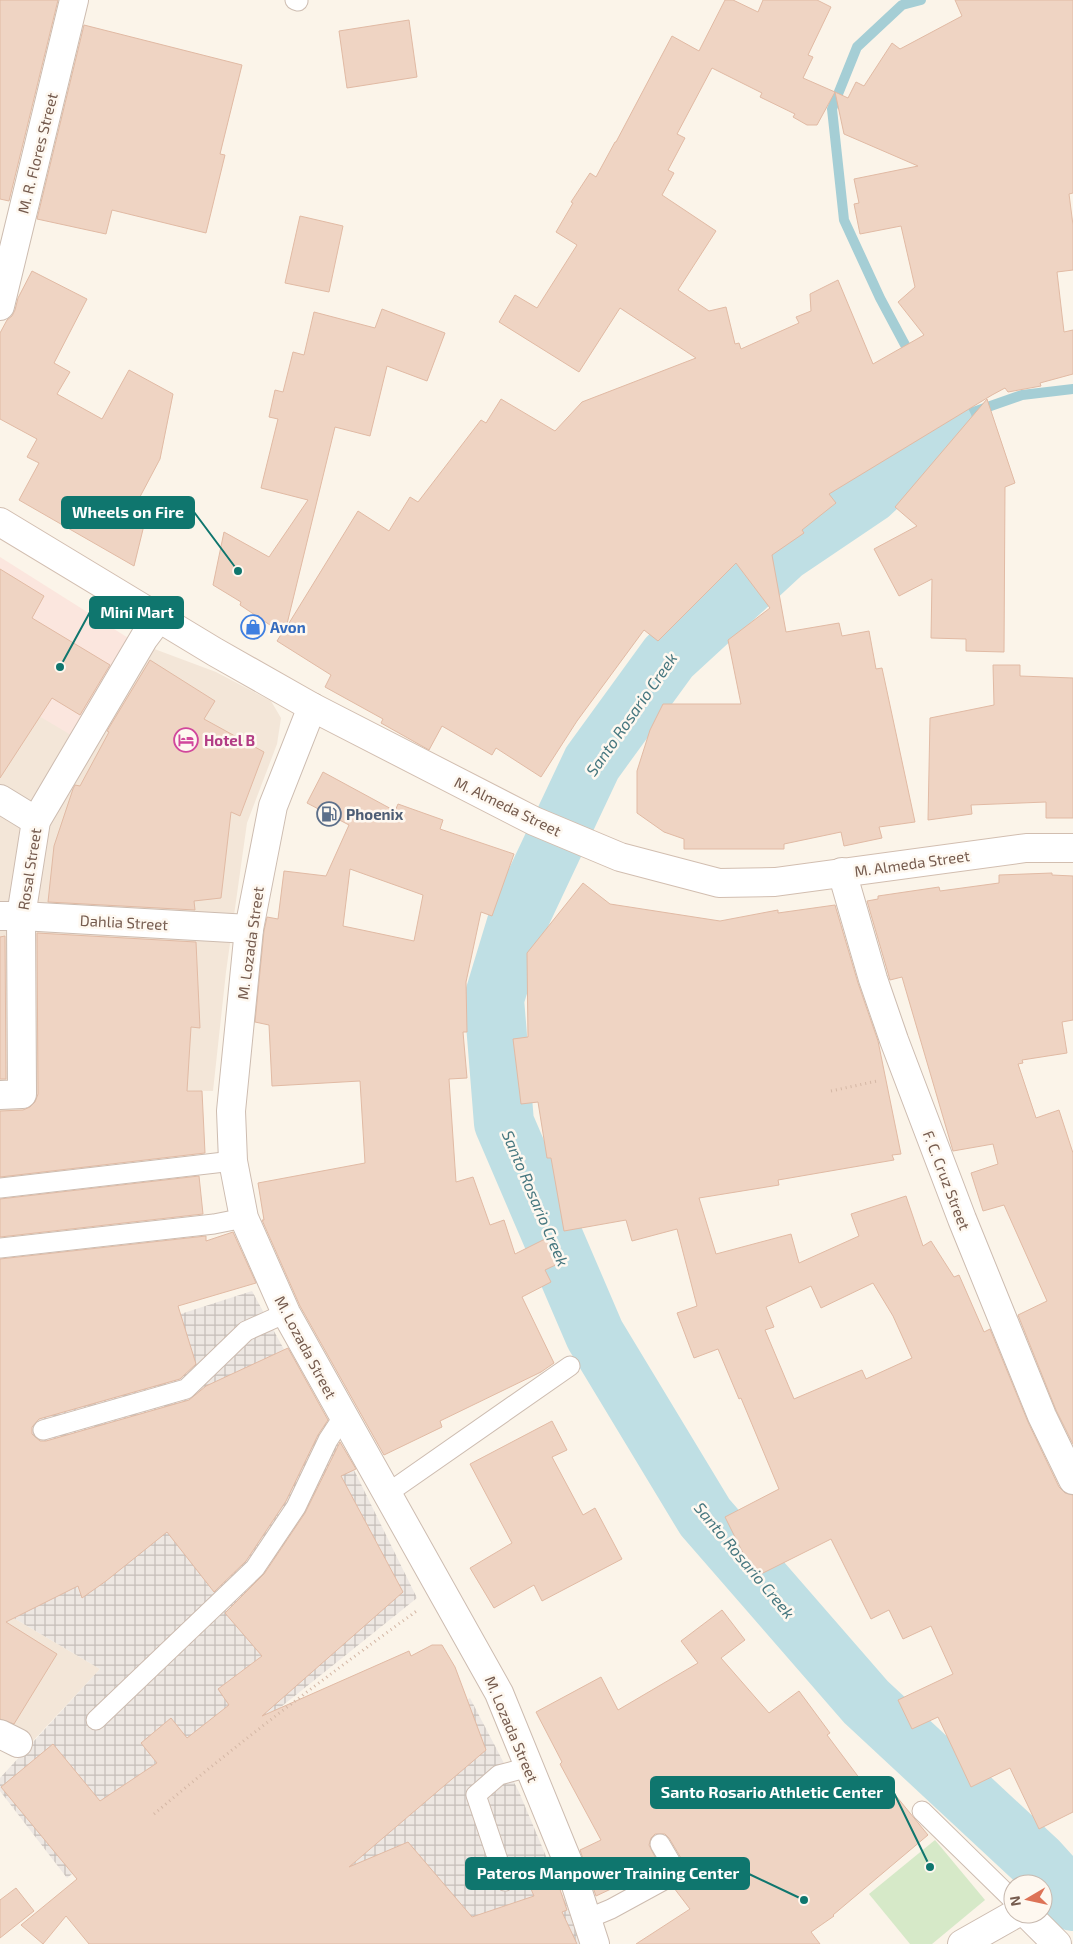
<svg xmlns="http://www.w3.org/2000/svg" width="1073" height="1944" viewBox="0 0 1073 1944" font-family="'Exo 2',sans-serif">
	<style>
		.residential { fill: #f3e6d8 }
		.commercial { fill: #fbe6de }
		.industrial { fill: url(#industrial-grid) }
		.grass { fill: #d6e9c8 }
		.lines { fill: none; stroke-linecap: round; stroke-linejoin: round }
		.stream { stroke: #a5ced5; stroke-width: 10 }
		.river { stroke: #bfdfe4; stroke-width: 60 }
		.building { fill: #efd4c3; stroke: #e1baa4; fill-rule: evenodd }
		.service-casing { stroke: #cdbcb0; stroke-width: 21 }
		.minor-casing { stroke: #cdbcb0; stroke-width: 30 }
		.tertiary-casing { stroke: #cdbcb0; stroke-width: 30 }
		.secondary-casing { stroke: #d2beb0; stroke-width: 30 }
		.path { stroke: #d4b7a5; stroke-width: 3; stroke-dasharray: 1 4; stroke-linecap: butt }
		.service { stroke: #fff; stroke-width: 19 }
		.minor { stroke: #fff; stroke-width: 28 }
		.tertiary { stroke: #fff; stroke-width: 28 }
		.secondary { stroke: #fff; stroke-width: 28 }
		.labels { text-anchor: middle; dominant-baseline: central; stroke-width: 5; stroke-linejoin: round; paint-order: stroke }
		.street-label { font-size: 15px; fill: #755b4e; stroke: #fef8f0 }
		.shop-label { font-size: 15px; font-weight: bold; fill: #366cbe; stroke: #fef8f0; text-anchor: start }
		.hotel-label { font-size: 15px; font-weight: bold; fill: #b23c85; stroke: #fef8f0; text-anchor: start }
		.service-label { font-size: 15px; font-weight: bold; fill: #4e5e75; stroke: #fef8f0; text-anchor: start }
		.water-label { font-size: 16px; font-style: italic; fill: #46777f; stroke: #fef8f0 }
		.leader { fill: none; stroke: #0f766e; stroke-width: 2 }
		.callout-dot { fill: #0f766e; stroke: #fef8f0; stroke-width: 2 }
		.callout { fill: #0f766e; stroke: #0f766e; stroke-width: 2 }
		.callout-label { font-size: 16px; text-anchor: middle; font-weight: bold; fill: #fff }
	</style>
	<defs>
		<pattern id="industrial-grid" width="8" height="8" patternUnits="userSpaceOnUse" patternTransform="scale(1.25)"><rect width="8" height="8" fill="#ede7e2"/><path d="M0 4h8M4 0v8" fill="none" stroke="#c5beb9"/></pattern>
	</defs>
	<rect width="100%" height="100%" fill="#fbf4e9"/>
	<!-- residential -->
	<g class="residential">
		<polygon points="133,641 216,672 271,701 281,718 277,744 247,823 226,972 213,1091 105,1089 102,1176 0,1186 0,693"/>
		<polygon points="0,1610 100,1669 18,1757 0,1747"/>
	</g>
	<!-- commercial -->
	<polygon class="commercial" points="0,557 133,641 76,738 0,693"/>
	<!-- industrial -->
	<g class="industrial">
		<polygon points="252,1291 320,1415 355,1472 417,1598 67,1878 0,1791 0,1778 100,1669 0,1610 0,1372"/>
		<polygon points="470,1698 519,1792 583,1944 173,1944 421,1728"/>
	</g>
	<!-- grass -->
	<polygon class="grass" points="935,1840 985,1900 932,1944 910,1944 869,1894"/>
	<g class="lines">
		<!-- stream -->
		<g class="stream">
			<polyline points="911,356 880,298 844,220 832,109 857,47 902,5 921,0"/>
			<polyline points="938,414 943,425 962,416 1022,395 1073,389"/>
		</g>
		<!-- river -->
		<polyline class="river" points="943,425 869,494 783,552 669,657 592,763 518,920 494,999 504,1123 595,1335 705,1517 866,1702 1038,1862 1073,1901"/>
	</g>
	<!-- building -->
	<g class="building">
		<polygon points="0,0 58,0 9,201 0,199"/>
		<polygon points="725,0 733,0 758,12 763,0 817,0 831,7 808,55 813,57 803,78 835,92 817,125 807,125 793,117 795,114 760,97 762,93 712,68 677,134 685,138 668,170 674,173 662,195 716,231 678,290 709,311 726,307 735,344 739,343 741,349 799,323 796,317 811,311 810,294 838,280 873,364 924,335 898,302 915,287 901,226 860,234 854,204 859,203 854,179 918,166 844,134 835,92 848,98 856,82 864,86 892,43 900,49 962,16 955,0 1073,0 1073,193 1069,194 1073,225 1073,270 1057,272 1064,332 1073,330 1073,374 1040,383 1041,386 1008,392 1005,388 992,395 829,494 836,503 802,530 804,533 772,555 786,632 839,623 842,636 869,631 876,669 882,668 915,822 879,827 882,838 844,846 841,832 784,844 784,849 684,849 684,839 664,832 637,813 637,771 650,730 663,704 741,704 728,640 770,608 736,563 658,641 644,630 577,721 541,777 496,748 492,755 442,726 429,750 381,723 383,719 325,687 331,675 277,641 282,633 240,605 241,602 213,585 224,532 269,557 308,500 261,488 278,419 269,417 275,390 283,392 293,352 304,355 314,312 375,328 382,309 445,333 427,381 387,366 370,436 335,427 286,628 358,511 389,531 410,497 418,502 481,420 486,423 501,399 555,431 582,402 696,358 620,308 579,372 499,322 515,295 537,308 577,245 556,232 573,203 571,202 590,173 596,177 615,142 616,142 672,36 699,51"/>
		<polygon points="409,20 417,77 347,88 339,31"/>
		<polygon points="84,25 242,65 220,154 225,155 206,233 112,210 106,234 37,219"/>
		<polygon points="300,216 343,226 329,292 285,283"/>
		<polygon points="32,271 87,299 54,363 70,372 57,394 102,419 129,370 173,394 160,459 133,510 146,517 134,566 19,500 39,463 27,457 37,439 0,419 0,333 7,320 12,316 15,310 18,298"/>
		<polygon points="987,399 1015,483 1005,487 1004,652 966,651 966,639 931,638 932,579 899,596 874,549 917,526 895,507"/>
		<polygon points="0,569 44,596 32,618 110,665 80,715 52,698 0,778"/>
		<polygon points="150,660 215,701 204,719 264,752 240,816 231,812 221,898 194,901 195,910 48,902 54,846 73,789 75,785 80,786 109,732 107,731"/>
		<polygon points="993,665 1020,665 1020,676 1073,678 1073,818 1046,818 1046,802 971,805 972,814 928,820 930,718 994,705"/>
		<path d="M 323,772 L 395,811 L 398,804 L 443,820 L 440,829 L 514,854 L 492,916 L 481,912 L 466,982 L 467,1032 L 463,1032 L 467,1078 L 449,1079 L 456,1182 L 473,1177 L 490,1225 L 504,1220 L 515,1254 L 553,1235 L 566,1260 L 545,1270 L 551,1282 L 522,1297 L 554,1363 L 541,1372 L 440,1421 L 442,1427 L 384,1455 L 300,1306 L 262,1220 L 264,1220 L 258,1183 L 365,1163 L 360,1081 L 272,1086 L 269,1025 L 255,1022 L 264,931 L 267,917 L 278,919 L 284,871 L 326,876 L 349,825 L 307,803 ZM 350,869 L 423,895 L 414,941 L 343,926 Z"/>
		<polygon points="1052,873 1052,875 1073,876 1073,1020 1062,1022 1067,1053 1022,1060 1023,1063 1018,1064 1036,1118 1059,1110 1073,1153 1073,1444 1056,1410 1018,1315 1047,1301 1004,1205 983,1211 971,1173 998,1164 993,1144 953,1151 902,977 890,980 867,901 878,899 878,896 939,887 940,891 999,883 999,875"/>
		<path d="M 583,883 L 610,904 L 720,921 L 778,910 L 778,913 L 835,905 L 858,983 L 878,1041 L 901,1154 L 892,1155 L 894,1160 L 778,1180 L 779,1185 L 699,1198 L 716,1254 L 791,1234 L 799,1263 L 859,1236 L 851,1214 L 906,1196 L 923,1246 L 931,1241 L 954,1277 L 959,1275 L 984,1332 L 990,1329 L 1028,1422 L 1059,1487 L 1065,1493 L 1073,1495 L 1073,1812 L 1039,1829 L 1010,1768 L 971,1787 L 938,1717 L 912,1729 L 898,1700 L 953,1674 L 931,1626 L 903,1639 L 889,1610 L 871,1619 L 831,1539 L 755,1577 L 725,1517 L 779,1489 L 741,1398 L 739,1399 L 718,1349 L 694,1358 L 677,1313 L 697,1306 L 677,1229 L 632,1241 L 626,1220 L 564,1231 L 551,1158 L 547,1158 L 538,1102 L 521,1104 L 513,1039 L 528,1037 L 527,953 ZM 873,1283 L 893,1316 L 912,1358 L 866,1379 L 862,1370 L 794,1399 L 765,1330 L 774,1327 L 766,1307 L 811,1286 L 821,1308 Z"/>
		<polygon points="37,933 196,942 200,1028 191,1027 187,1091 202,1091 205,1153 0,1177 0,1111 23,1110 30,1107 35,1102 38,1094"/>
		<polygon points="5,936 6,1079 0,1079 0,937"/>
		<polygon points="199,1176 203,1214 0,1237 0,1199"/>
		<polygon points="233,1232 256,1283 178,1306 196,1364 180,1379 39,1419 32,1427 32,1434 40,1441 46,1441 189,1400 206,1386 288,1348 328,1420 318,1435 286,1501 246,1561 214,1592 167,1532 106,1581 82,1598 78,1586 6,1622 57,1654 14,1724 0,1719 0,1259 206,1236 206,1241"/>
		<polygon points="552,1421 567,1450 552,1457 583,1515 595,1508 622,1559 542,1601 534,1585 494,1608 470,1568 512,1543 470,1464"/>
		<polygon points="340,1442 356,1469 341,1476 403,1592 262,1716 409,1651 411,1656 432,1645 442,1645 455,1667 486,1750 349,1867 408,1842 472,1917 534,1896 525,1875 551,1863 567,1910 562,1912 577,1944 89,1944 66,1916 43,1944 21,1925 77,1879 1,1787 53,1744 100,1801 157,1763 141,1743 171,1718 187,1738 229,1705 218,1689 262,1656 225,1613 264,1574 305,1513"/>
		<polygon points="722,1610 745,1640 721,1658 769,1713 799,1691 830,1733 827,1735 878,1803 892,1791 928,1835 833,1915 834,1916 811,1932 820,1944 636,1944 690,1909 674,1888 686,1879 688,1874 687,1868 669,1838 665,1834 655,1834 651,1838 649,1845 661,1869 660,1870 658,1867 596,1896 580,1850 601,1840 560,1764 562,1762 536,1712 601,1677 618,1710 698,1663 681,1641"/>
		<polygon points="16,1888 34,1911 0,1938 0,1900"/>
	</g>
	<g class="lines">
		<!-- service casing -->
		<g class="service-casing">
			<g id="service">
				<polyline points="295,0 298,1"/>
				<polyline points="0,1188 233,1161"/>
				<polyline points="0,1248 214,1224 244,1218"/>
				<polyline points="43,1430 186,1389 246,1331 286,1313"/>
				<polyline points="388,1493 570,1366"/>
				<polyline points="96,1720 255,1568 296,1507 328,1440 343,1417"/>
				<polyline points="922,1811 1013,1900"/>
				<polyline points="505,1881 476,1795 499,1775 529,1767"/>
				<polyline points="587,1919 611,1909 677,1873 660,1844"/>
			</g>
		</g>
		<!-- minor casing -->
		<g class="minor-casing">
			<g id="minor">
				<polyline points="0,306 74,0"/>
				<polyline points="0,799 36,821"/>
				<polyline points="0,916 21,916 249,929"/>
				<polyline points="0,1095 22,1094 21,916 36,821 144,638 159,618"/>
				<polyline points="0,1734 18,1743"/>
				<polyline points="1027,1914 1057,1944"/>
				<polyline points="962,1944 1015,1914"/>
			</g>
		</g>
		<!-- tertiary casing -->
		<g class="tertiary-casing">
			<g id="tertiary">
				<polyline points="312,707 273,806 249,929 231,1111 233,1161 244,1218 286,1313 499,1693 570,1867 595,1944"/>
				<polyline points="842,872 873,979 894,1040 962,1219 1042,1416 1073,1480"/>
			</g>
		</g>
		<!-- secondary casing -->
		<g class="secondary-casing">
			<polyline id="secondary" points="0,522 215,652 312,707 534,821 620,857 719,883 775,882 1026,848 1073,848"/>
		</g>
		<!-- path -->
		<g class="path">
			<polyline points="831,1091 877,1081"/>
			<path d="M 154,1814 C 239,1742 328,1675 418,1610"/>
		</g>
		<!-- service -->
		<use href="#service" class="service"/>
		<!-- minor -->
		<use href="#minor" class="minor"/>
		<!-- tertiary -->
		<use href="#tertiary" class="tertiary"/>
		<!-- secondary -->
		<use href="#secondary" class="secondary"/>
	</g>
	<!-- icons -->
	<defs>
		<g id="shop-ring" transform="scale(1.25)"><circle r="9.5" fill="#fef8f0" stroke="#3f7fe0" stroke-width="1.5"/><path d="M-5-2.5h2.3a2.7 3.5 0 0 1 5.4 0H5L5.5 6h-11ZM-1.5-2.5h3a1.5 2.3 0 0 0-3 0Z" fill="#3f7fe0"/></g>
		<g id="hotel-ring" transform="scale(1.25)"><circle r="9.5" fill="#fef8f0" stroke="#d1479c" stroke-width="1.5"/><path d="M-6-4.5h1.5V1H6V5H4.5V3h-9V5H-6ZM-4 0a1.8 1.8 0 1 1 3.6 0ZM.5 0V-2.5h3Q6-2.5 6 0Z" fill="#d1479c"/></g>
		<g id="fuel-ring" transform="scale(1.25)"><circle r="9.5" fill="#fef8f0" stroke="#5c6f8a" stroke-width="1.5"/><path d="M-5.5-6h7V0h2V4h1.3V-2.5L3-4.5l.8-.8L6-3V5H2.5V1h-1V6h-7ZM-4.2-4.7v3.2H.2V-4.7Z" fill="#5c6f8a"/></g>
	</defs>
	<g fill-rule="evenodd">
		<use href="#shop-ring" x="253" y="627"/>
		<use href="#hotel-ring" x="186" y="740"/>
		<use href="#fuel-ring" x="329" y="814"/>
	</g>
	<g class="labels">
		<!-- street labels -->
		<g class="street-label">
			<text transform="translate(37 153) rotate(-76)">M. R. Flores Street</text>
			<text transform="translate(508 806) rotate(26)">M. Almeda Street</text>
			<text transform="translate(912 863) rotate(-8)">M. Almeda Street</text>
			<text transform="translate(29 869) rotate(-81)">Rosal Street</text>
			<text transform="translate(124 922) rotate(3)">Dahlia Street</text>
			<text transform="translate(250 943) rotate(-82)">M. Lozada Street</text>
			<text transform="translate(947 1180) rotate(69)">F. C. Cruz Street</text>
			<text transform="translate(306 1347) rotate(62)">M. Lozada Street</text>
			<text transform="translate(512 1729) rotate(67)">M. Lozada Street</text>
		</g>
		<!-- shop labels -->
		<g class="shop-label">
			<text x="270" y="627">Avon</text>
		</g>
		<!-- hotel labels -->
		<g class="hotel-label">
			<text x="204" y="740">Hotel B</text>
		</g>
		<!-- service labels -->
		<g class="service-label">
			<text x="346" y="814">Phoenix</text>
		</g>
		<!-- water labels -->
		<g class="water-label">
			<text transform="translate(631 714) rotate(-55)">Santo Rosario Creek</text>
			<text transform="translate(536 1198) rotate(67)">Santo Rosario Creek</text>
			<text transform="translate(745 1560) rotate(50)">Santo Rosario Creek</text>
		</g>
	</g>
	<!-- callouts -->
	<path class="leader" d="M238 571L194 512M60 667L90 612M930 1867L894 1793M804 1900L749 1874"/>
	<g class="callout-dot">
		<circle cx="238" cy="571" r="5"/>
		<circle cx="60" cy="667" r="5"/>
		<circle cx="930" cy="1867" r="5"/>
		<circle cx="804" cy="1900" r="5"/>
	</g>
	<g class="callout">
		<rect x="62" y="497" width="132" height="31" rx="5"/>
		<rect x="90" y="597" width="93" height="31" rx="5"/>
		<rect x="651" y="1777" width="243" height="31" rx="5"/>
		<rect x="466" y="1858" width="283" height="31" rx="5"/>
	</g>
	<g class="callout-label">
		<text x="128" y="518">Wheels on Fire</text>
		<text x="137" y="618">Mini Mart</text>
		<text x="772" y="1798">Santo Rosario Athletic Center</text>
		<text x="608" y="1879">Pateros Manpower Training Center</text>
	</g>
	<!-- north arrow -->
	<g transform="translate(1028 1899) rotate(261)"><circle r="24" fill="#fef8f0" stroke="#c7b9af"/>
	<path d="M0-4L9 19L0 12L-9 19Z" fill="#dd7357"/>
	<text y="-8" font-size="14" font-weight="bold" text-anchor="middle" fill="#755b4e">N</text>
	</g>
</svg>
